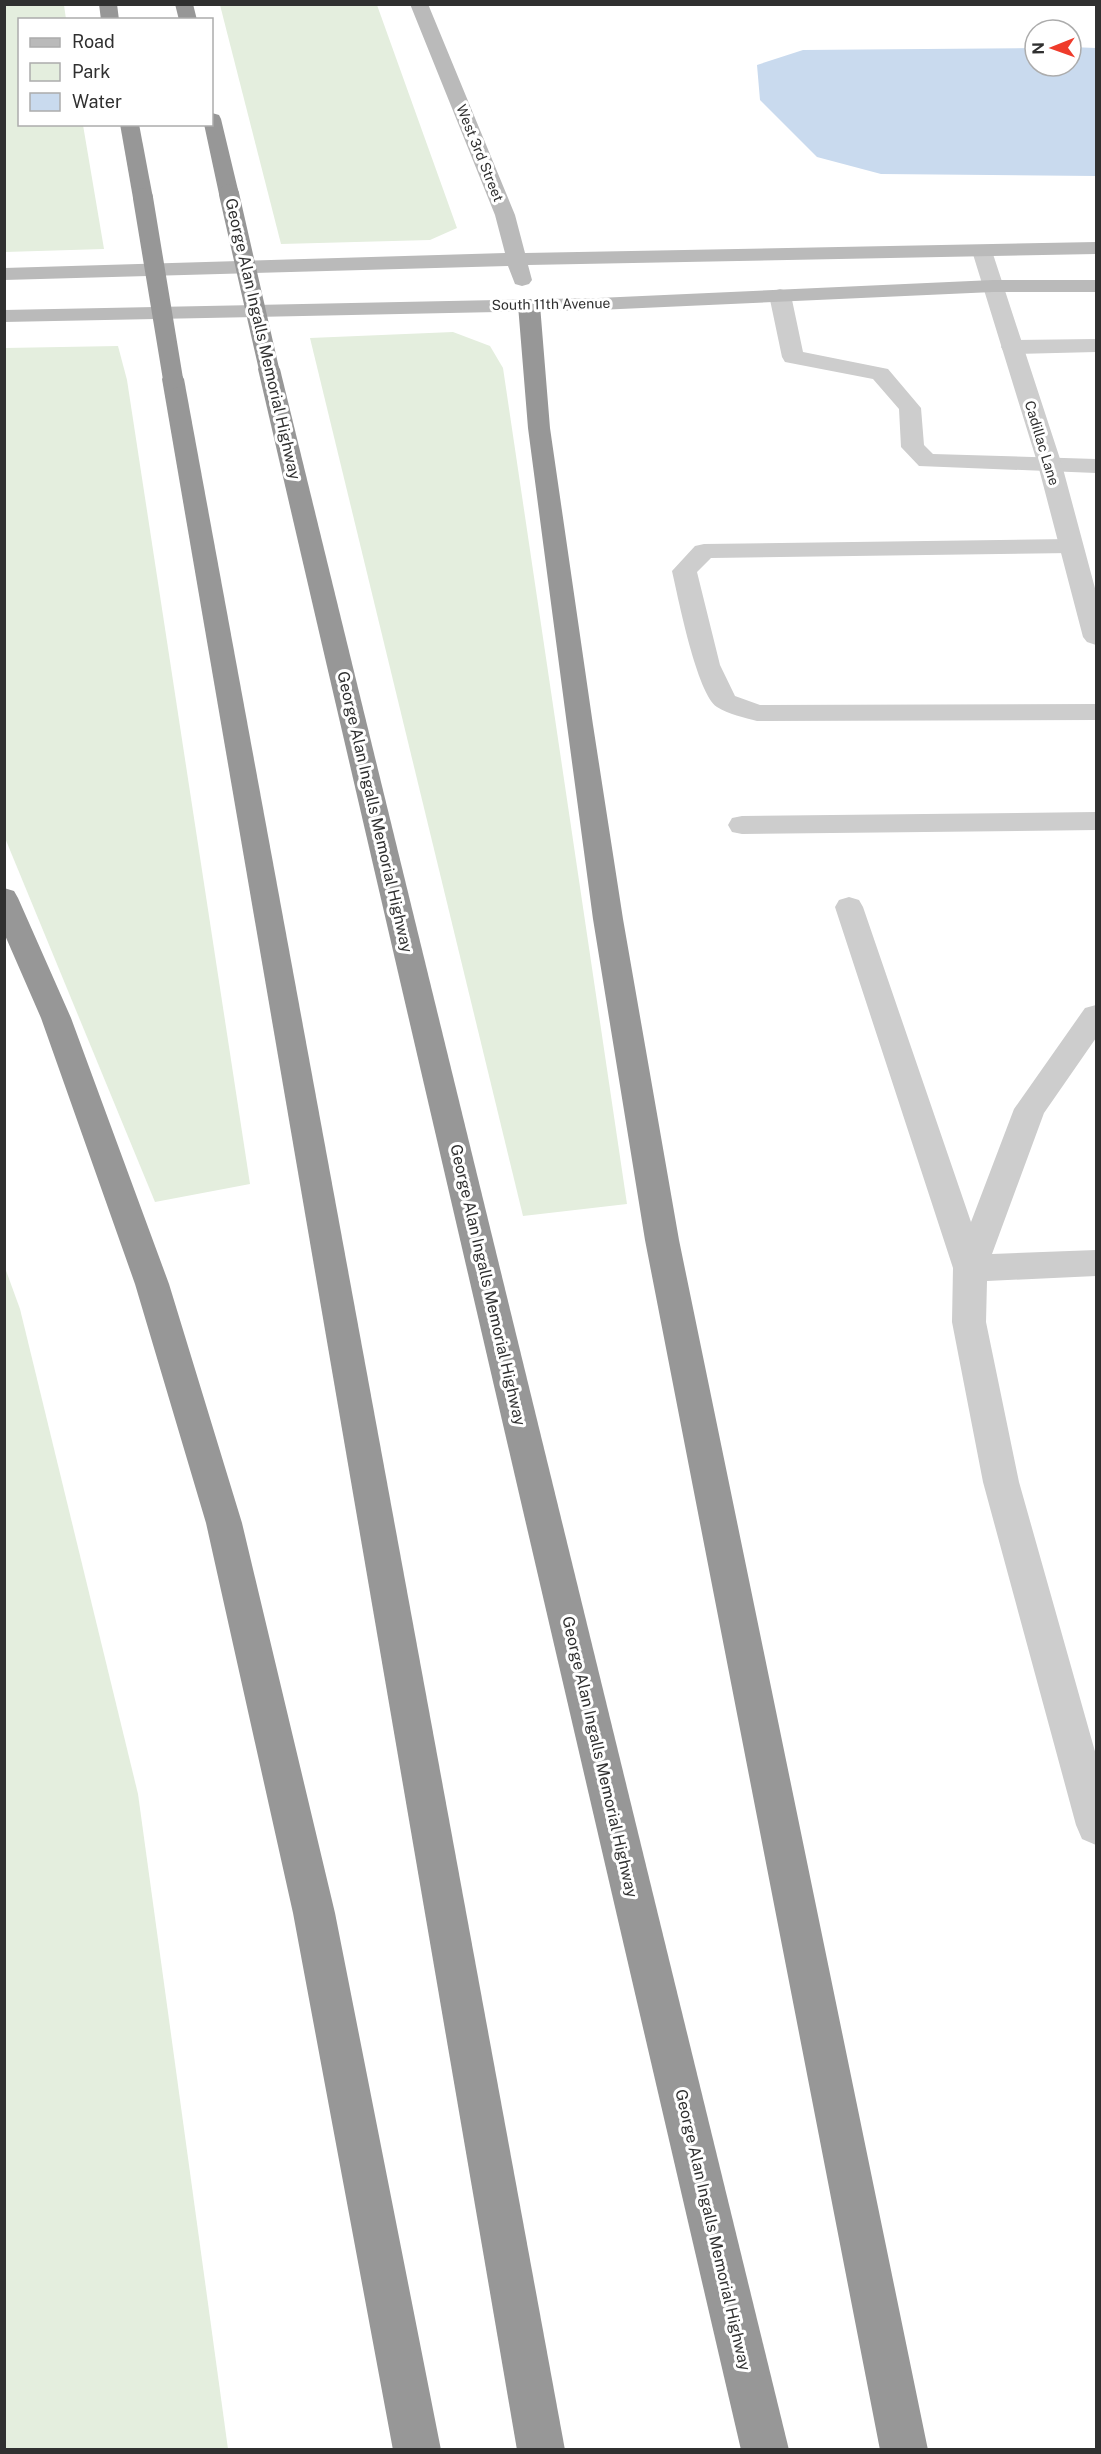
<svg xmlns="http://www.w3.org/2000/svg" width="1101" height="2454" viewBox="0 0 1101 2454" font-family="'Public Sans',sans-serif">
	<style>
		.green { fill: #e4eede }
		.water { fill: #c9daee }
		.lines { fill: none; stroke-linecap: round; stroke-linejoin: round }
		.service { fill: #cdcdcd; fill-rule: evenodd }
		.minor { fill: #cdcdcd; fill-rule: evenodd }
		.secondary { fill: #bababa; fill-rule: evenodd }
		.motorway { fill: #979797; fill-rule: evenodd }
		.motorway-bridge { stroke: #979797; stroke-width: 20 }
		.labels { text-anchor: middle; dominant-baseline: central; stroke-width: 6; stroke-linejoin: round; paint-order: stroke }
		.far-street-label { font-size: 14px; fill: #303030; stroke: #fff }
		.street-label { font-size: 16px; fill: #303030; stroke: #fff }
	</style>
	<rect width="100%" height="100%" fill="#fff"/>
	<!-- green -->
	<g class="green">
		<polygon points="4,5 64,5 66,19 20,20 20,124 83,125 104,249 5,252"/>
		<polygon points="220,5 377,5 457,228 430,240 281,244"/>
		<polygon points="453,332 490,346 503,368 627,1204 523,1216 310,338"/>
		<polygon points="118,346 127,380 250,1184 155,1202 5,838 5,348"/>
		<polygon points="4,1265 20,1309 138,1794 228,2449 5,2449"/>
	</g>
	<!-- water -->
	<polygon class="water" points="1071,47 1096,48 1096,176 881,174 817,157 760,100 757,65 803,50 1035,48 1035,66 1071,66"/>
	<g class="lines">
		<!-- service -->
		<g class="service">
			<polygon points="780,289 787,291 791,295 803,352 888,369 921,408 924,445 933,454 1096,459 1096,473 919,466 901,447 899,409 873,379 785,362 782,357 769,295 773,291"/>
			<polygon points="1012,340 1096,339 1096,352 1012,354 1004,352 1001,347 1004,342"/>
			<path d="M 1071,539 L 1080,541 L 1083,546 L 1080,551 L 1071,553 L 711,558 L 697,572 L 720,665 L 735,696 L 760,705 L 1096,704 L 1096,720 L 757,721 C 745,718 728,714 717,707 C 697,694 678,597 672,571 L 695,546 L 704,544 Z"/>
			<polygon points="1096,812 1096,830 742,834 732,832 728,825 732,818 742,816"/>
			<polygon points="849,897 859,900 863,907 971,1222 1014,1109 1085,1008 1096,1005 1096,1038 1044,1113 992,1254 1096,1250 1096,1276 987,1281 986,1322 1019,1482 1096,1755 1096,1845 1082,1839 1076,1825 983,1482 952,1322 953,1268 835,907 839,900"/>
		</g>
		<!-- minor -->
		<polygon class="minor" points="982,245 989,247 992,251 1062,465 1096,592 1096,645 1087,642 1083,637 1038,465 972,251 975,247"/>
		<!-- secondary -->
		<g class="secondary">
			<polygon points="410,4 428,4 515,215 525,253 1096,242 1096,254 528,265 532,280 529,284 522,286 515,284 508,266 4,280 4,268 505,253 495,215"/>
			<polygon points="993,280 1096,280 1096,292 993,292 598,310 4,322 4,310 598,298"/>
		</g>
		<!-- motorway -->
		<g class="motorway">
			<polygon points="99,4 117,4 119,20 101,20"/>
			<polygon points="175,4 193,4 197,20 179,20"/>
			<polygon points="212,113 219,115 221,119 239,194 236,198 222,198 219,194 204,124 212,124"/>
			<polygon points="120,124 139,124 153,198 150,202 136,202 133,198"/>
			<polygon points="529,299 537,300 540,305 550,428 593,725 623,919 679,1240 928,2450 880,2450 645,1240 593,919 567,725 528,428 518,305 521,300"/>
			<polygon points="269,362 277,364 280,369 789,2450 741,2450 258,369 261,364"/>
			<polygon points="173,372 181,374 184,379 565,2450 517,2450 162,379 165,374"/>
			<polygon points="4,888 14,891 18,898 71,1018 169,1284 242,1523 335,1913 441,2450 393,2450 293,1913 206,1523 135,1284 41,1018 4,933"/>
		</g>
		<!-- motorway-bridge -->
		<g class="motorway-bridge">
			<polyline points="229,194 269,369"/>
			<polyline points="143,198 173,379"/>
		</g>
	</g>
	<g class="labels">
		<!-- far-street labels -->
		<g class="far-street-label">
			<text transform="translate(480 153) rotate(68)">West 3rd Street</text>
			<text transform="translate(551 304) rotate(-1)">South 11th Avenue</text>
			<text transform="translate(1042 443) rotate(73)">Cadillac Lane</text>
		</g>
		<!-- street labels -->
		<g class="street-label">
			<text transform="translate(263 339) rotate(77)">George Alan Ingalls Memorial Highway</text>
			<text transform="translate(375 812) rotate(77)">George Alan Ingalls Memorial Highway</text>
			<text transform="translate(488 1285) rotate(77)">George Alan Ingalls Memorial Highway</text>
			<text transform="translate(600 1757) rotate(77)">George Alan Ingalls Memorial Highway</text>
			<text transform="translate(713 2230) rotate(77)">George Alan Ingalls Memorial Highway</text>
		</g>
	</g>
	<!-- border -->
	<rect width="1101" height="2454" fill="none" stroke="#303030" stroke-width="12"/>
	<!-- legend -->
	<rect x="18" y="18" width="195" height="108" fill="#ffffff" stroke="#acacac" stroke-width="1.5"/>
	<rect x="30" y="38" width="30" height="9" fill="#bababa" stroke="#acacac" stroke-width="1.5"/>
	<text x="72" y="48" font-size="18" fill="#303030">Road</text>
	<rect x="30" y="63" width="30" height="18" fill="#e4eede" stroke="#acacac" stroke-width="1.5"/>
	<text x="72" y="78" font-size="18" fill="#303030">Park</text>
	<rect x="30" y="93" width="30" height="18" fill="#c9daee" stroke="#acacac" stroke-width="1.5"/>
	<text x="72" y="108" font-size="18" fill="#303030">Water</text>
	<!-- north arrow -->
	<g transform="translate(1053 48) rotate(269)"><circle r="28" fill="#ffffff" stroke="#acacac" stroke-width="1.5"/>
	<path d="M0-4.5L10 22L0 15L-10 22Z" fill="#ef3b2b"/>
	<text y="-9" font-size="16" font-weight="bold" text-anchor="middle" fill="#303030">N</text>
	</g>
</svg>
